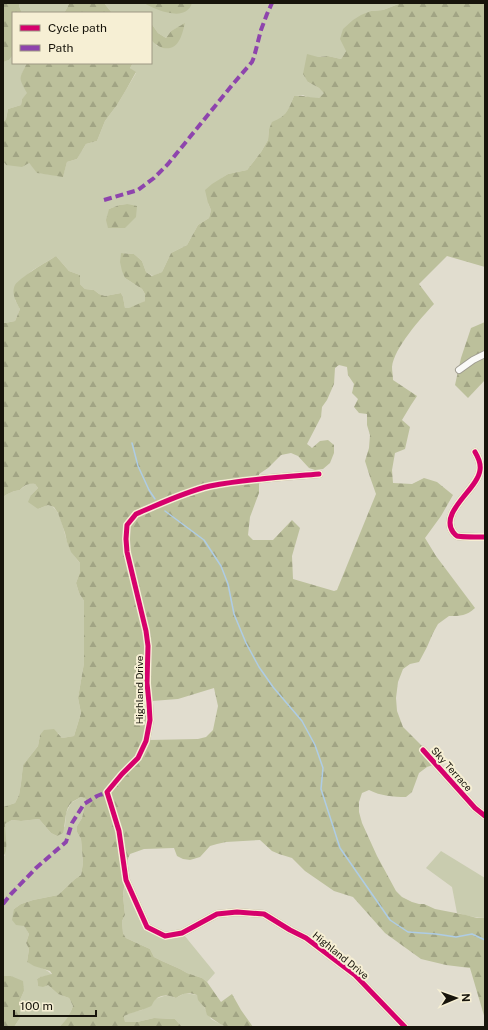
<svg xmlns="http://www.w3.org/2000/svg" width="488" height="1030" viewBox="0 0 488 1030" font-family="'Public Sans',sans-serif">
	<style>
		.grass { fill: #c9ccaf; fill-rule: evenodd }
		.forest { fill: url(#forest-firs); fill-rule: evenodd }
		.lines { fill: none; stroke-linecap: round; stroke-linejoin: round }
		.stream { stroke: #aecce5; stroke-width: 1.5 }
		.minor-casing { stroke: #9f9c91; stroke-width: 8 }
		.minor { stroke: #fafaf8; stroke-width: 6 }
		.quiet { stroke: #8e44ad; stroke-width: 4; stroke-dasharray: 8 4; stroke-linecap: butt }
		.cycleway-casing { stroke: #f6efd4; stroke-width: 8 }
		.cycleway { stroke: #d6006c; stroke-width: 5 }
		.labels { text-anchor: middle; dominant-baseline: central; stroke-width: 4; stroke-linejoin: round; paint-order: stroke }
		.street-label { font-size: 10px; fill: #17140b; stroke: #f6efd4 }
	</style>
	<defs>
		<pattern id="forest-firs" width="22" height="20" patternUnits="userSpaceOnUse"><rect width="22" height="20" fill="#bcc09b"/><path d="M5 1l3.5 6h-7zM16 11l3.5 6h-7z" fill="#a1a484"/></pattern>
	</defs>
	<rect width="100%" height="100%" fill="#e1ddcf"/>
	<!-- grass -->
	<g class="grass">
		<polygon points="20,3 69,3 67,8 64,13 22,13 19,6"/>
		<path d="M 104,3 L 401,3 L 383,10 L 371,11 L 341,59 L 328,56 L 318,57 L 308,82 L 319,88 L 325,93 L 319,98 L 309,98 L 303,95 L 294,96 L 288,110 L 281,119 L 269,129 L 268,140 L 261,152 L 247,170 L 228,174 L 222,178 L 208,203 L 211,210 L 209,218 L 198,225 L 187,245 L 171,253 L 162,272 L 153,276 L 146,272 L 142,261 L 134,254 L 121,253 L 125,278 L 142,289 L 145,294 L 145,301 C 139,305 132,309 125,308 L 123,297 L 121,293 L 105,296 L 99,294 L 94,290 L 85,289 L 80,284 L 80,275 L 69,271 L 56,256 L 33,270 L 17,283 L 15,300 L 20,309 L 15,321 L 5,323 L 3,323 L 3,161 L 6,165 L 29,163 L 38,173 L 63,176 L 67,162 L 77,159 L 86,144 L 97,141 L 105,121 L 117,105 L 126,90 L 136,73 L 130,68 L 133,63 L 151,63 L 151,38 L 157,46 L 185,24 L 171,31 L 166,38 L 158,33 L 151,23 L 151,13 L 112,13 ZM 127,204 L 125,228 L 108,228 L 109,209 L 119,205 Z"/>
		<path d="M 13,55 L 13,63 L 27,63 C 20,78 18,78 28,93 L 22,99 L 21,105 L 8,109 L 6,119 L 3,122 L 3,62 L 9,60 Z"/>
		<path d="M 30,483 L 35,484 L 38,488 L 31,495 L 38,509 L 48,505 C 50,506 53,506 54,508 C 61,514 64,532 67,541 C 69,549 75,557 80,563 L 80,572 L 76,583 L 79,593 L 84,601 L 84,663 L 78,698 L 81,713 L 74,736 L 62,738 L 58,733 L 40,735 L 38,746 L 23,765 L 21,783 L 19,795 L 15,803 L 3,807 L 3,497 C 9,493 13,491 20,490 L 25,486 Z"/>
		<path d="M 81,797 L 86,799 L 82,818 L 77,826 L 77,832 L 81,839 L 83,863 L 81,875 L 75,879 L 58,895 L 33,900 L 21,904 L 14,909 L 29,934 L 26,943 L 29,949 L 27,962 C 35,966 48,969 52,975 L 40,977 L 37,979 L 38,986 L 48,985 L 58,994 L 69,998 L 73,1006 C 70,1014 66,1022 59,1027 L 14,1027 L 20,1018 L 20,1000 L 24,991 L 11,976 L 3,976 L 3,857 L 5,855 L 5,824 L 12,820 L 21,821 L 39,819 L 51,833 L 57,836 L 65,826 L 66,813 L 71,803 Z"/>
		<path d="M 441,851 L 485,878 L 485,918 C 475,918 466,915 457,913 L 452,887 L 426,868 Z"/>
		<path d="M 125,885 C 135,912 147,949 184,935 L 215,973 L 207,982 L 202,978 L 187,973 L 180,969 L 162,961 L 154,957 L 150,949 L 126,938 L 123,933 L 122,921 L 125,915 L 123,896 Z"/>
		<polygon points="185,993 197,995 211,1019 220,1024 226,1027 182,1027 175,1019 154,1018 137,1022 125,1022 124,1016 133,1012 142,1010 155,999 164,996 170,996 176,998"/>
	</g>
	<!-- forest -->
	<g class="forest">
		<polygon points="3,3 20,3 19,6 22,13 13,13 13,55 9,60 3,62"/>
		<polygon points="69,3 104,3 112,13 64,13 67,8"/>
		<path d="M 144,3 L 192,3 C 186,23 156,10 144,3 Z"/>
		<path d="M 401,3 L 485,3 L 485,267 L 447,256 L 419,284 L 434,304 C 421,318 394,348 392,367 C 392,371 393,376 393,380 L 417,396 L 411,405 L 402,420 L 410,427 L 405,449 L 395,453 L 392,470 L 393,483 L 412,484 L 424,478 L 437,482 L 453,495 L 441,516 L 425,538 L 436,556 L 475,608 C 466,616 461,616 449,616 L 438,624 L 433,633 L 427,647 L 419,662 L 410,664 L 403,669 L 398,682 L 396,698 L 397,711 L 403,727 L 439,763 L 427,767 L 419,773 L 412,792 L 406,797 C 393,797 381,796 369,790 L 362,793 L 359,802 L 359,812 L 362,823 L 377,856 L 396,891 L 402,897 L 412,902 L 419,904 L 424,904 L 435,909 L 466,915 L 477,918 L 485,918 L 485,1019 L 470,968 L 446,965 L 421,959 L 385,933 L 353,897 L 334,891 L 305,871 L 292,858 L 279,854 L 272,851 L 260,840 L 226,842 L 217,844 L 210,846 L 200,857 L 190,860 L 183,859 L 177,856 L 174,848 L 144,849 L 130,854 L 127,861 L 123,896 L 125,915 L 122,921 L 123,933 L 126,938 L 150,949 L 154,957 L 162,961 L 180,969 L 187,973 L 202,978 L 207,982 L 221,1002 L 232,994 L 241,1010 L 253,1027 L 226,1027 L 220,1024 L 207,1015 L 205,1008 L 198,1000 L 197,995 C 188,992 183,993 176,998 C 169,995 161,994 155,1000 C 152,1003 153,1006 149,1007 C 141,1011 132,1012 124,1016 L 125,1022 L 137,1022 L 154,1018 L 175,1019 L 182,1027 L 59,1027 C 66,1021 70,1014 73,1006 L 69,998 L 58,994 L 48,985 L 43,987 L 38,986 L 37,979 L 40,977 L 52,974 L 50,971 L 34,966 L 27,962 L 29,949 L 26,943 L 29,934 L 24,926 L 16,925 L 12,920 L 14,909 L 21,904 L 33,900 L 58,895 L 75,879 L 81,875 L 83,863 L 81,839 L 77,832 L 77,826 L 82,818 L 86,799 L 81,797 C 78,799 75,800 72,802 C 64,809 66,823 63,833 L 57,836 L 51,833 L 39,819 L 21,821 L 12,820 L 5,824 C 5,834 9,850 3,857 L 3,807 L 15,803 L 19,795 L 21,783 L 23,765 L 38,746 L 40,735 L 44,730 L 54,729 L 62,738 L 74,736 L 81,713 L 78,698 L 84,663 L 84,601 L 79,593 L 76,583 L 80,572 L 80,563 L 71,552 L 67,542 L 65,533 L 58,513 L 54,507 L 48,505 L 38,509 L 28,502 L 31,495 L 38,488 L 35,484 C 28,483 25,485 20,490 C 13,491 9,493 3,497 L 3,323 L 5,323 L 15,321 L 20,309 C 16,302 11,293 15,285 C 19,278 48,261 56,256 L 69,271 L 80,275 L 80,284 L 85,289 L 94,290 L 99,294 L 105,296 L 121,293 L 123,297 L 125,308 L 129,308 L 145,301 L 145,294 L 142,289 L 125,278 L 122,271 L 120,262 L 121,253 L 134,254 L 142,261 L 146,272 L 152,276 L 162,272 L 171,253 L 187,245 L 198,225 L 209,218 L 211,210 L 208,203 L 205,190 L 212,184 L 228,174 L 247,170 L 261,152 L 268,140 L 269,129 L 272,122 C 287,116 288,110 294,96 C 304,95 309,98 319,98 L 324,93 L 319,88 L 308,82 L 303,74 L 307,54 L 318,57 L 328,56 L 341,59 L 346,51 L 340,39 L 343,29 L 353,20 L 361,15 L 371,11 L 383,10 ZM 339,365 L 347,367 L 348,375 L 354,384 L 352,393 L 358,399 L 354,407 L 359,413 L 367,414 L 367,425 L 370,435 L 369,448 L 365,461 L 370,477 L 376,494 L 337,590 L 334,591 L 293,579 L 292,556 L 300,528 L 292,520 L 273,540 L 253,540 L 248,535 L 250,517 L 259,493 L 259,474 L 268,468 L 281,455 L 291,453 L 298,456 L 309,468 L 315,470 L 323,469 L 330,463 L 334,453 L 334,445 L 328,440 L 320,441 L 312,448 L 307,444 L 321,417 L 322,407 L 327,400 L 334,384 L 335,368 ZM 214,688 L 218,706 L 213,730 L 206,737 L 198,739 L 149,740 L 152,723 L 152,701 L 178,699 Z"/>
		<path d="M 151,23 L 158,33 L 166,38 L 171,31 L 185,23 C 182,35 179,51 163,48 C 158,46 154,44 151,39 C 150,35 151,28 151,23 Z"/>
		<path d="M 27,63 L 133,63 L 130,68 L 136,72 L 126,90 L 117,105 L 105,121 L 97,141 L 86,144 L 77,159 L 67,162 L 63,177 L 37,173 L 29,163 L 22,167 L 6,165 L 3,161 L 3,122 L 6,119 L 8,109 L 21,105 L 22,99 L 27,93 C 18,77 19,79 27,63 Z"/>
		<polygon points="127,204 137,206 136,217 125,228 108,228 106,220 109,209 119,205"/>
		<polygon points="485,322 485,380 468,398 455,385 461,358 471,328"/>
		<polygon points="3,976 11,976 23,981 24,991 20,1000 20,1018 14,1027 3,1027"/>
	</g>
	<g class="lines">
		<!-- stream -->
		<g class="stream">
			<polyline points="132,443 138,466 149,490 155,499"/>
			<polyline points="165,511 204,540 221,566 228,584 234,614 246,643 259,667 273,687 302,721 315,745 323,768 321,789 340,848 390,920 408,932 436,934 456,937 472,934 485,940"/>
		</g>
		<!-- minor casing -->
		<g class="minor-casing">
			<g id="minor">
				<polyline points="459,370 473,360 485,354"/>
				<path d="M 475,452 C 478,457 481,464 480,470 C 478,489 439,512 453,532 C 455,534 454,534 457,536 C 462,537 479,537 485,537"/>
				<path d="M 319,474 C 283,477 246,479 210,486 C 184,492 160,504 136,514 L 127,525 L 126,539 L 127,552 L 146,631 L 148,646 L 147,683 L 149,703 L 150,720 L 146,741 L 138,758 L 122,774 L 107,792 L 119,831 L 126,880 L 147,927 L 165,936 L 182,933 L 217,914 L 237,912 L 264,914 L 290,930 L 306,938 L 355,975 L 405,1027"/>
				<polyline points="423,750 475,808 485,816"/>
			</g>
		</g>
		<!-- minor -->
		<use href="#minor" class="minor"/>
		<!-- quiet -->
		<g class="quiet">
			<polyline points="104,200 138,190 154,178 168,164 233,84 252,62 254,57 261,30 267,14 272,3"/>
			<polyline points="3,904 11,894 36,868 66,842 72,823 84,804 97,796 107,792"/>
		</g>
		<!-- cycleway casing -->
		<g class="cycleway-casing">
			<g id="cycleway">
				<path d="M 475,452 C 478,457 481,464 480,470 C 478,489 439,512 453,532 C 455,534 454,534 457,536 C 462,537 479,537 485,537"/>
				<path d="M 319,474 C 283,477 246,479 210,486 C 184,492 160,504 136,514 L 127,525 L 126,539 L 127,552 L 146,631 L 148,646 L 147,683 L 149,703 L 150,720 L 146,741 L 138,758 L 122,774 L 107,792 L 119,831 L 126,880 L 147,927 L 165,936 L 182,933 L 217,914 L 237,912 L 264,914 L 290,930 L 306,938 L 355,975 L 405,1027"/>
				<polyline points="423,750 475,808 485,816"/>
			</g>
		</g>
		<!-- cycleway -->
		<use href="#cycleway" class="cycleway"/>
	</g>
	<g class="labels">
		<!-- street labels -->
		<g class="street-label">
			<text transform="translate(139 690) rotate(-90)">Highland Drive</text>
			<text transform="translate(452 769) rotate(48)">Sky Terrace</text>
			<text transform="translate(341 955) rotate(39)">Highland Drive</text>
		</g>
	</g>
	<!-- border -->
	<rect width="488" height="1030" fill="none" stroke="#17140b" stroke-width="8"/>
	<!-- legend -->
	<rect x="12" y="12" width="140" height="52" fill="#f6efd4" stroke="#9d9784"/>
	<rect x="20" y="25" width="20" height="6" fill="#d6006c" stroke="#9d9784"/>
	<text x="48" y="32" font-size="12" fill="#17140b">Cycle path</text>
	<rect x="20" y="45" width="20" height="6" fill="#8e44ad" stroke="#9d9784"/>
	<text x="48" y="52" font-size="12" fill="#17140b">Path</text>
	<!-- north arrow -->
	<g transform="translate(456 998) rotate(88)" stroke="#f6efd4" stroke-width="3" paint-order="stroke">
	<path d="M0-3L7 15L0 10L-7 15Z" fill="#17140b"/>
	<text y="-6" font-size="11" font-weight="bold" text-anchor="middle" fill="#17140b">N</text>
	</g>
	<!-- scale -->
	<path d="M14 1010v6h82v-6" fill="none" stroke="#17140b" stroke-width="2"/>
	<text x="20" y="1010" font-size="12" fill="#17140b" stroke="#f6efd4" stroke-width="3" paint-order="stroke">100 m</text>
</svg>
